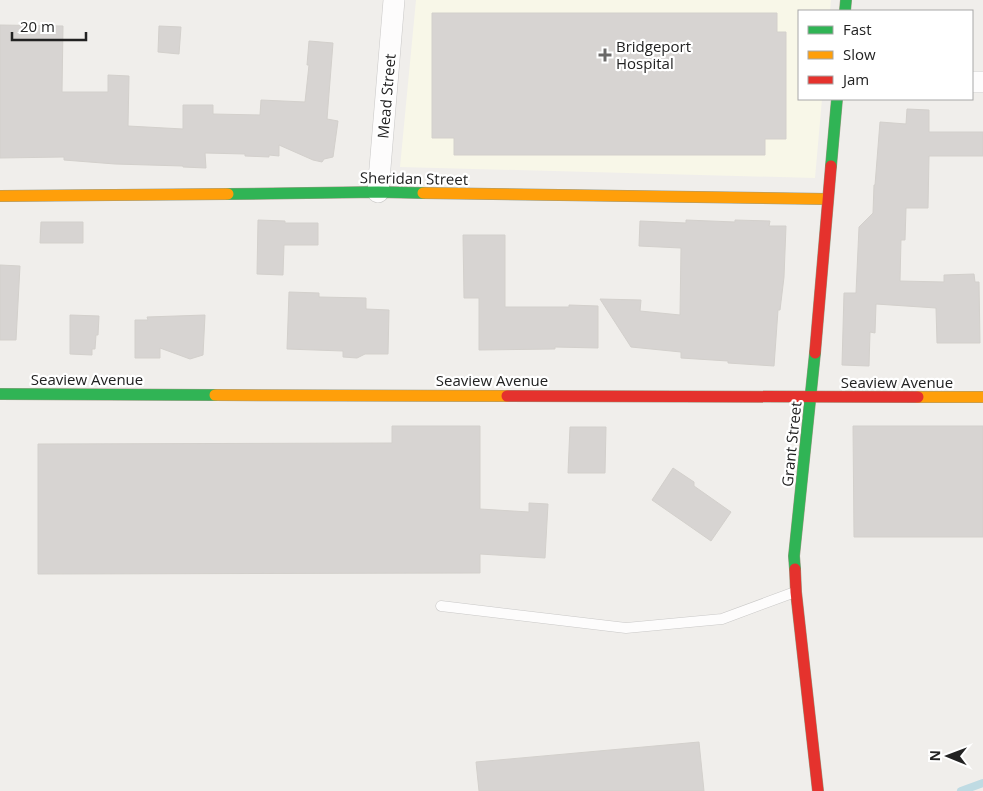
<svg xmlns="http://www.w3.org/2000/svg" width="983" height="791" viewBox="0 0 983 791" font-family="'Open Sans',sans-serif">
	<style>
		.education { fill: #f8f7e8 }
		.lines { fill: none; stroke-linecap: round; stroke-linejoin: round }
		.stream { stroke: #bfdbe3; stroke-width: 8 }
		.building { fill: #d7d4d2; stroke: #d3d0cc }
		.lane-casing { stroke: #c9c8c7; stroke-width: 11 }
		.street-casing { stroke: #c9c8c7; stroke-width: 22 }
		.fast-casing { stroke: #999a82; stroke-width: 12 }
		.slow-casing { stroke: #999a82; stroke-width: 12 }
		.jam-casing { stroke: #999a82; stroke-width: 12 }
		.lane { stroke: #fdfcfc; stroke-width: 10 }
		.street { stroke: #fdfcfc; stroke-width: 21 }
		.fast { stroke: #30b455; stroke-width: 11 }
		.slow { stroke: #ff9f0a; stroke-width: 11 }
		.jam { stroke: #e5322d; stroke-width: 11 }
		.poi-dot { fill: #6a6968; stroke: #fff; stroke-width: 2 }
		.labels { text-anchor: middle; dominant-baseline: central; stroke-width: 4.5; stroke-linejoin: round; paint-order: stroke }
		.poi-label { font-size: 15px; fill: #222; stroke: #fff; text-anchor: start }
		.street-label { font-size: 15px; fill: #222; stroke: #fff }
	</style>
	<rect width="100%" height="100%" fill="#f0eeeb"/>
	<!-- education -->
	<polygon class="education" points="416,0 831,0 830,11 799,11 799,99 822,99 815,178 400,167"/>
	<g class="lines">
		<!-- stream -->
		<polyline class="stream" points="961,791 983,783"/>
	</g>
	<!-- building -->
	<g class="building">
		<polygon points="432,13 777,13 777,32 786,32 786,139 765,139 765,155 454,155 454,138 432,138"/>
		<polygon points="0,25 63,26 62,92 108,92 108,75 129,76 128,126 183,129 183,105 213,105 213,114 260,115 261,100 305,102 309,65 307,65 309,41 333,43 327,119 338,121 333,157 324,159 322,162 313,160 279,145 279,156 269,155 269,157 245,156 245,154 205,153 206,168 183,167 183,166 115,164 64,160 64,157 0,158"/>
		<polygon points="159,26 181,27 179,54 158,52"/>
		<polygon points="907,109 929,110 929,132 983,132 983,156 929,156 928,208 906,208 905,240 901,240 900,281 944,282 944,275 974,274 975,282 979,282 980,343 937,343 936,308 876,304 875,333 870,332 869,366 842,365 844,293 856,293 859,227 873,213 874,185 875,185 880,122 906,124"/>
		<polygon points="258,220 285,221 285,223 318,223 318,245 284,245 283,275 257,274"/>
		<polygon points="686,220 735,222 735,220 770,221 769,226 786,226 784,277 780,310 778,310 774,366 728,363 728,361 681,358 681,352 631,347 600,299 641,300 640,311 680,315 681,248 639,246 640,221 686,223"/>
		<polygon points="41,222 83,222 83,243 40,243"/>
		<polygon points="463,235 505,235 505,307 569,307 569,305 598,306 598,348 555,347 555,349 479,350 479,298 464,298"/>
		<polygon points="0,265 20,266 16,340 0,340"/>
		<polygon points="289,292 319,293 319,297 366,298 366,309 389,310 388,354 365,354 357,358 343,357 343,351 287,349"/>
		<polygon points="70,315 99,316 98,335 96,335 95,349 92,349 92,355 70,354"/>
		<polygon points="205,315 203,355 190,359 160,348 160,358 135,358 135,320 148,320 147,317"/>
		<polygon points="392,426 480,426 480,509 529,512 529,503 548,504 545,558 480,554 480,573 38,574 38,444 392,443"/>
		<polygon points="853,426 983,426 983,537 854,537"/>
		<polygon points="570,427 606,427 605,473 568,473"/>
		<polygon points="673,468 694,482 694,486 731,512 711,541 652,500"/>
		<polygon points="699,742 704,791 479,791 476,762"/>
	</g>
	<g class="lines">
		<!-- lane casing -->
		<g class="lane-casing">
			<polyline id="lane" points="441,606 626,628 722,619 795,592"/>
		</g>
		<!-- street casing -->
		<g class="street-casing">
			<g id="street">
				<polyline points="972,82 983,82"/>
				<polyline points="378,192 394,0"/>
			</g>
		</g>
		<!-- fast casing -->
		<g class="fast-casing">
			<g id="fast">
				<polyline points="845,11 846,0"/>
				<polyline points="831,166 837,99"/>
				<polyline points="228,194 378,192 423,193"/>
				<polyline points="0,394 215,395"/>
				<polyline points="795,569 794,556 815,353"/>
			</g>
		</g>
		<!-- slow casing -->
		<g class="slow-casing">
			<g id="slow">
				<polyline points="423,193 827,199"/>
				<polyline points="0,196 228,194"/>
				<polyline points="215,395 507,396"/>
				<polyline points="918,397 983,397"/>
			</g>
		</g>
		<!-- jam casing -->
		<g class="jam-casing">
			<g id="jam">
				<polyline points="815,353 831,166"/>
				<polyline points="507,396 918,397"/>
				<polyline points="795,569 796,592 818,791"/>
			</g>
		</g>
		<!-- lane -->
		<use href="#lane" class="lane"/>
		<!-- street -->
		<use href="#street" class="street"/>
		<!-- fast -->
		<use href="#fast" class="fast"/>
		<!-- slow -->
		<use href="#slow" class="slow"/>
		<!-- jam -->
		<use href="#jam" class="jam"/>
	</g>
	<!-- markers -->
	<path class="poi-dot" d="M602.5 47.5h5v5h5v5h-5v5h-5v-5h-5v-5h5z"/>
	<g class="labels">
		<!-- poi labels -->
		<g class="poi-label">
			<text x="616" y="46">Bridgeport<tspan x="616" dy="17">Hospital</tspan></text>
		</g>
		<!-- street labels -->
		<g class="street-label">
			<text transform="translate(386 96) rotate(-85)">Mead Street</text>
			<text transform="translate(414 178) rotate(1)">Sheridan Street</text>
			<text x="87" y="379">Seaview Avenue</text>
			<text x="492" y="380">Seaview Avenue</text>
			<text x="897" y="382">Seaview Avenue</text>
			<text transform="translate(791 444) rotate(-84)">Grant Street</text>
		</g>
	</g>
	<!-- legend -->
	<rect x="798" y="10" width="175" height="90" fill="#ffffff" stroke="#a7a7a7"/>
	<rect x="808" y="26" width="25" height="8" fill="#30b455" stroke="#a7a7a7"/>
	<text x="843" y="35" font-size="15" fill="#222222">Fast</text>
	<rect x="808" y="51" width="25" height="8" fill="#ff9f0a" stroke="#a7a7a7"/>
	<text x="843" y="60" font-size="15" fill="#222222">Slow</text>
	<rect x="808" y="76" width="25" height="8" fill="#e5322d" stroke="#a7a7a7"/>
	<text x="843" y="85" font-size="15" fill="#222222">Jam</text>
	<!-- north arrow -->
	<g transform="translate(948 756) rotate(271)" stroke="#ffffff" stroke-width="4" paint-order="stroke">
	<path d="M0-4L9 19L0 12L-9 19Z" fill="#222222"/>
	<text y="-8" font-size="14" font-weight="bold" text-anchor="middle" fill="#222222">N</text>
	</g>
	<!-- scale -->
	<path d="M12 32v8h74v-8" fill="none" stroke="#222222" stroke-width="2.5"/>
	<text x="20" y="32" font-size="15" fill="#222222" stroke="#ffffff" stroke-width="4" paint-order="stroke">20 m</text>
</svg>
